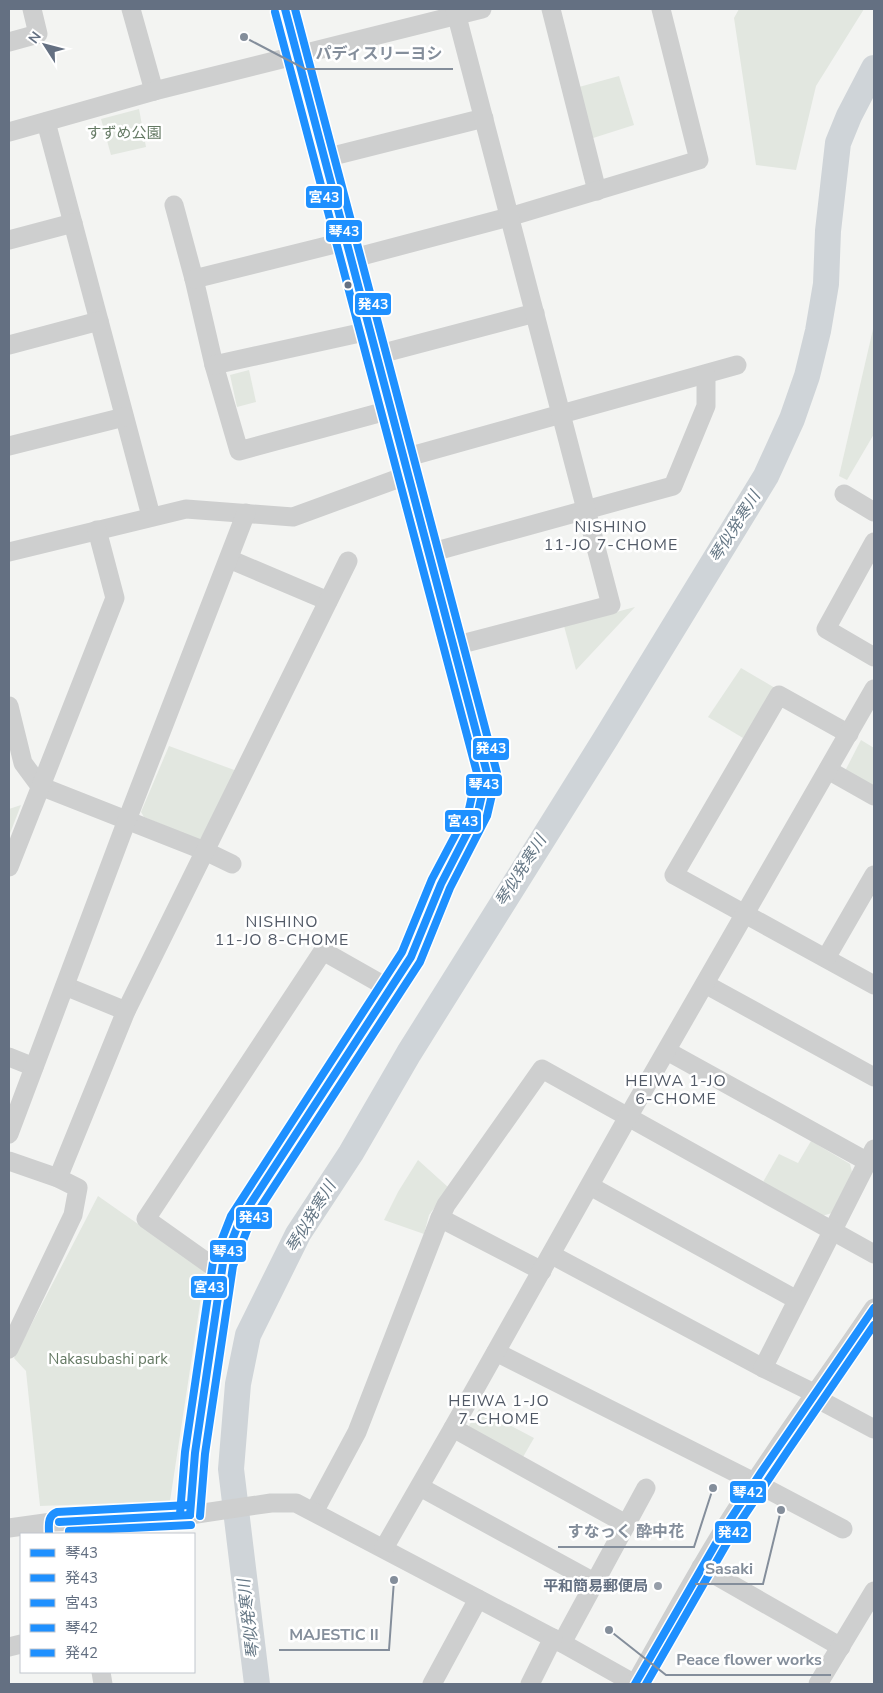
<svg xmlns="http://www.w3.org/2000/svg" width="883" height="1693" viewBox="0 0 883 1693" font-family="'Nunito Sans','Noto Sans JP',sans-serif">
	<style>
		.green { fill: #e2e7e0 }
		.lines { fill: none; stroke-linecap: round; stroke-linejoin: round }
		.river { stroke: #cfd4d8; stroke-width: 26 }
		.minor { stroke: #cecfcf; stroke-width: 19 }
		.bus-1-casing { stroke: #fff; stroke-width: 11 }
		.bus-2-casing { stroke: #fff; stroke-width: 11 }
		.bus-3-casing { stroke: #fff; stroke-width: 11 }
		.bus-4-casing { stroke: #fff; stroke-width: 11 }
		.bus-5-casing { stroke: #fff; stroke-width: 11 }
		.bus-1 { stroke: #1e90ff; stroke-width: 8 }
		.bus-2 { stroke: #1e90ff; stroke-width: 8 }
		.bus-3 { stroke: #1e90ff; stroke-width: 8 }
		.bus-4 { stroke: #1e90ff; stroke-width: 8 }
		.bus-5 { stroke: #1e90ff; stroke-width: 8 }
		.bus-dot { fill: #647082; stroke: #fff; stroke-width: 2 }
		.poi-dot { fill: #969ea9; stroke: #fff; stroke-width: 2 }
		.labels { text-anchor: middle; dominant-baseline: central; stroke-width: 5; stroke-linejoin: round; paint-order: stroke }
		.park-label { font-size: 15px; fill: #647963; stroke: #fff }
		.poi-label { font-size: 15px; font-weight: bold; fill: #647082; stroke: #fff; text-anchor: end }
		.neighbourhood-label { font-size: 16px; letter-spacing: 1px; fill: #525a67; stroke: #fff }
		.water-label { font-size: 16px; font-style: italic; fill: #657785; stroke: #fff }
		.leader { fill: none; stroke: #848e9b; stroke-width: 2 }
		.callout-dot { fill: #848e9b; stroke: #fff; stroke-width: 2 }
		.callout-label { font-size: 16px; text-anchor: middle; font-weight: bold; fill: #848e9b; stroke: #fff; stroke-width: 5; stroke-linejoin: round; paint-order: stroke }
		.line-badge { stroke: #fff; stroke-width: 2 }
		.badge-label { font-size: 14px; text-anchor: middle; font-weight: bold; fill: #fff }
	</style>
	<rect width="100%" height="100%" fill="#f3f4f2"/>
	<!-- green -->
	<g class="green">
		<polygon points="739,9 864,9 816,86 796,170 756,165 734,18"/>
		<polygon points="619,76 634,125 590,139 579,87"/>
		<polygon points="139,109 146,147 111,155 101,119"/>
		<polygon points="874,325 874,434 847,480 839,476"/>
		<polygon points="249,370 256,402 237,407 230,375"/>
		<polygon points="635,607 576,670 564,626"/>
		<polygon points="741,668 775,688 743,738 708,717"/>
		<polygon points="861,740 874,748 874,788 845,771"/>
		<polygon points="169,746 237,771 200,840 144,817 141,812"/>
		<polygon points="21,805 9,836 9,809"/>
		<polygon points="811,1141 850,1164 852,1172 832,1213 822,1216 763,1182 779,1154 798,1163"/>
		<polygon points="418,1160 449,1188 429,1215 424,1234 384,1220 398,1192"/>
		<polygon points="98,1196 205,1271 170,1501 40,1506 26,1371 14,1358"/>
		<polygon points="479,1409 534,1438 523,1457 467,1429"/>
	</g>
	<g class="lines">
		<!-- river -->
		<polyline class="river" points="257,1684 231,1469 238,1384 248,1335 298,1234 351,1153 409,1053 606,738 766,476 792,419 807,376 818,331 826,284 828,231 838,143 849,116 874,68"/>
		<!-- minor -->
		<g class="minor">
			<polyline points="131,9 154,91"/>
			<polyline points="551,9 597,191"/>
			<polyline points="9,42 38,34 32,9"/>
			<polyline points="46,122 151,516"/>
			<polyline points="9,132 154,91 482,9"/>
			<polyline points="325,158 484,118"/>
			<polyline points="174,205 194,279 214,365 239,451 390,410"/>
			<polyline points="9,240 73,223"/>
			<polyline points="350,259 509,217 699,160 661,9"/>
			<polyline points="194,279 347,241"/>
			<polyline points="9,345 99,321"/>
			<polyline points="376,355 535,313"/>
			<polyline points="214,365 369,331"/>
			<polyline points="9,446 124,417"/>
			<polyline points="404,458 737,365"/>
			<polyline points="844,494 874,512"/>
			<polyline points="874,542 826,629 874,657"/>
			<polyline points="9,552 186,509 293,517 408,475"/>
			<polyline points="429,553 673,486 706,406 706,374"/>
			<polyline points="229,559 328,601"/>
			<polyline points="454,646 611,605 455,9"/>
			<polyline points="9,706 23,763 40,786 205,851 232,864"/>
			<polyline points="849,734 779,695 674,875 874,985"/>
			<polyline points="828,770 874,796"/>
			<polyline points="9,867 115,598 97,530"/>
			<polyline points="826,958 874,875"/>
			<polyline points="705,984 874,1077"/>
			<polyline points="65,986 126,1011"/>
			<polyline points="667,1051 868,1162"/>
			<polyline points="9,1057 34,1067"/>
			<polyline points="9,1134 127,820 246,513"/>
			<polyline points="9,1161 58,1178 78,1188 73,1215 9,1349"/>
			<polyline points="58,1178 126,1011 348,561"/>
			<polyline points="590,1186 797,1300"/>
			<polyline points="440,1218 542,1271"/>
			<polyline points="552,1255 763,1368 816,1394"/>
			<polyline points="222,1273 146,1219 323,951 390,989"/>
			<polyline points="496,1352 754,1482 843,1529"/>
			<polyline points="763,1368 874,1149"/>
			<polyline points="814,1397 874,1429"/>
			<polyline points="453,1428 626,1524"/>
			<polyline points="420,1487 594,1582"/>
			<polyline points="314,1512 357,1432 440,1218 446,1205 542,1069 874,1254"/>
			<polyline points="190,1515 195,1453 223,1263 240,1220 411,957 441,884 478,812 487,773 350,259 347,241 285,9"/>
			<polyline points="9,1528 52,1522 190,1515 271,1503 296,1503 562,1643 635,1684"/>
			<polyline points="384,1548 453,1428 628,1117 874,689"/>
			<polyline points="701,1567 841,1647"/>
			<polyline points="562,1643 646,1488"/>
			<polyline points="9,1647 21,1644"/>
			<polyline points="101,1672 103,1684"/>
			<polyline points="432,1684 478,1599"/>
			<polyline points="530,1684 553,1638"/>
			<path d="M 635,1684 C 665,1631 694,1577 726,1526 C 773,1451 825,1381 874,1308"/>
			<polyline points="818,1684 874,1591"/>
		</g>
		<!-- bus-1 casing -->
		<g class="bus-1-casing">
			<g id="bus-1">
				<polyline points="190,1515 195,1453 223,1263 240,1220 411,957 441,884 478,812 487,773 285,9"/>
				<polyline points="59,1522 190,1515"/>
			</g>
		</g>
		<!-- bus-2 casing -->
		<g class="bus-2-casing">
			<g id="bus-2">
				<polyline points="200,1516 205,1454 233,1266 249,1225 420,962 450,888 487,816 497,773 295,9"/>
				<polyline points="69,1534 69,1531 191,1525"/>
			</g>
		</g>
		<!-- bus-3 casing -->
		<g class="bus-3-casing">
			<g id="bus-3">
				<polyline points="180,1514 185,1452 213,1262 231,1216 402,952 432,879 469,809 477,773 275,12"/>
				<path d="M 49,1534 C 49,1525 47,1516 57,1512 L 189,1505"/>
			</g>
		</g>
		<!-- bus-4 casing -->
		<g class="bus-4-casing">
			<polyline id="bus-4" points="635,1684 726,1526 762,1471 874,1308"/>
		</g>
		<!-- bus-5 casing -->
		<g class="bus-5-casing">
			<polyline id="bus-5" points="646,1684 734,1531 789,1449 874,1325"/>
		</g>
		<!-- bus-1 -->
		<use href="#bus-1" class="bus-1"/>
		<!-- bus-2 -->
		<use href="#bus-2" class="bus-2"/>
		<!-- bus-3 -->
		<use href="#bus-3" class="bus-3"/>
		<!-- bus-4 -->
		<use href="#bus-4" class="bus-4"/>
		<!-- bus-5 -->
		<use href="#bus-5" class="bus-5"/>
	</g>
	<!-- markers -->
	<circle class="bus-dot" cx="348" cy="285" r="4.5"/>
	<circle class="poi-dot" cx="658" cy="1586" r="5"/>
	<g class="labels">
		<!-- park labels -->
		<g class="park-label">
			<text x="124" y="133">すずめ公園</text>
			<text x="108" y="1359">Nakasubashi park</text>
		</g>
		<!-- poi labels -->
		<g class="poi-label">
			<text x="648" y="1586">平和簡易郵便局</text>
		</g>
		<!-- neighbourhood labels -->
		<g class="neighbourhood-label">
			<text x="611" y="527">NISHINO<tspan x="611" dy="18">11-JO 7-CHOME</tspan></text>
			<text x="282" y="922">NISHINO<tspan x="282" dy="18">11-JO 8-CHOME</tspan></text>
			<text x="676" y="1081">HEIWA 1-JO<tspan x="676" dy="18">6-CHOME</tspan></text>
			<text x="499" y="1401">HEIWA 1-JO<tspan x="499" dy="18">7-CHOME</tspan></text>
		</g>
		<!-- water labels -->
		<g class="water-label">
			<text transform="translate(735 527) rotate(-58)">琴似発寒川</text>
			<text transform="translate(521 871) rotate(-58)">琴似発寒川</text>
			<text transform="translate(311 1217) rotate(-59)">琴似発寒川</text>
			<text transform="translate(249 1619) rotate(-97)">琴似発寒川</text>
		</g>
	</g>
	<!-- callouts -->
	<path class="leader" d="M244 37L305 69H453M713 1488L694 1547H558M781 1510L763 1584H695M394 1580L389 1650H279M609 1630L666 1675H831"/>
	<g class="callout-dot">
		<circle cx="244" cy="37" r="5"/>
		<circle cx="713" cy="1488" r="5"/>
		<circle cx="781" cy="1510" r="5"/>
		<circle cx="394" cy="1580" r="5"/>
		<circle cx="609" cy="1630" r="5"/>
	</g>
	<g class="callout-label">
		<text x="379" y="59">パディスリーヨシ</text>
		<text x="626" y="1537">すなっく 酔中花</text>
		<text x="729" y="1574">Sasaki</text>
		<text x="334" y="1640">MAJESTIC II</text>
		<text x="749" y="1665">Peace flower works</text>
	</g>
	<g class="line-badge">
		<rect x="305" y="185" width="38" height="24" rx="5" fill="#1e90ff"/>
		<rect x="325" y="219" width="38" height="24" rx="5" fill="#1e90ff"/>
		<rect x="354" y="292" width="38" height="24" rx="5" fill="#1e90ff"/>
		<rect x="472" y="737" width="38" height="24" rx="5" fill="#1e90ff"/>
		<rect x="465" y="773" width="38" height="24" rx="5" fill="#1e90ff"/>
		<rect x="444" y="809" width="38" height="24" rx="5" fill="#1e90ff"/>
		<rect x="235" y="1206" width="38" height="24" rx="5" fill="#1e90ff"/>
		<rect x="209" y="1239" width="38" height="24" rx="5" fill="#1e90ff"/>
		<rect x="190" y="1275" width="38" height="24" rx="5" fill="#1e90ff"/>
		<rect x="729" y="1480" width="38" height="24" rx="5" fill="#1e90ff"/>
		<rect x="714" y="1520" width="38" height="24" rx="5" fill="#1e90ff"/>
	</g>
	<g class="badge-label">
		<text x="324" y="202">宮43</text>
		<text x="344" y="236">琴43</text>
		<text x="373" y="309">発43</text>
		<text x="491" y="753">発43</text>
		<text x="484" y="789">琴43</text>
		<text x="463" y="826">宮43</text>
		<text x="254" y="1222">発43</text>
		<text x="228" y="1256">琴43</text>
		<text x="209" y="1292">宮43</text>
		<text x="748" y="1497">琴42</text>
		<text x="733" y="1537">発42</text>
	</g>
	<!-- border -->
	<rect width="883" height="1693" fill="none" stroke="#647082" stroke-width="20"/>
	<!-- legend -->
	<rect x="20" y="1533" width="175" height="140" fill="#ffffff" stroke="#c1c6cd"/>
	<rect x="30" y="1549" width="25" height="8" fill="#1e90ff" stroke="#c1c6cd"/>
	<text x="65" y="1558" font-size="15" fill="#647082">琴43</text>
	<rect x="30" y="1574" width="25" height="8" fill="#1e90ff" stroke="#c1c6cd"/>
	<text x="65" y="1583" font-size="15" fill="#647082">発43</text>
	<rect x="30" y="1599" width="25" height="8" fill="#1e90ff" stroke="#c1c6cd"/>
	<text x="65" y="1608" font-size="15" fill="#647082">宮43</text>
	<rect x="30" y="1624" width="25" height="8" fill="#1e90ff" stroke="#c1c6cd"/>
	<text x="65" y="1633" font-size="15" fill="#647082">琴42</text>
	<rect x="30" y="1649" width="25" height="8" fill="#1e90ff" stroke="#c1c6cd"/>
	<text x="65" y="1658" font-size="15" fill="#647082">発42</text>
	<!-- north arrow -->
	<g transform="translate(45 45) rotate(306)" stroke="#ffffff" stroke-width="4" paint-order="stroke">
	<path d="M0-4L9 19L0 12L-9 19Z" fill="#647082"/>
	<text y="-8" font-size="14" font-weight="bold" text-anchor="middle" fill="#647082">N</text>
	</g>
</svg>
